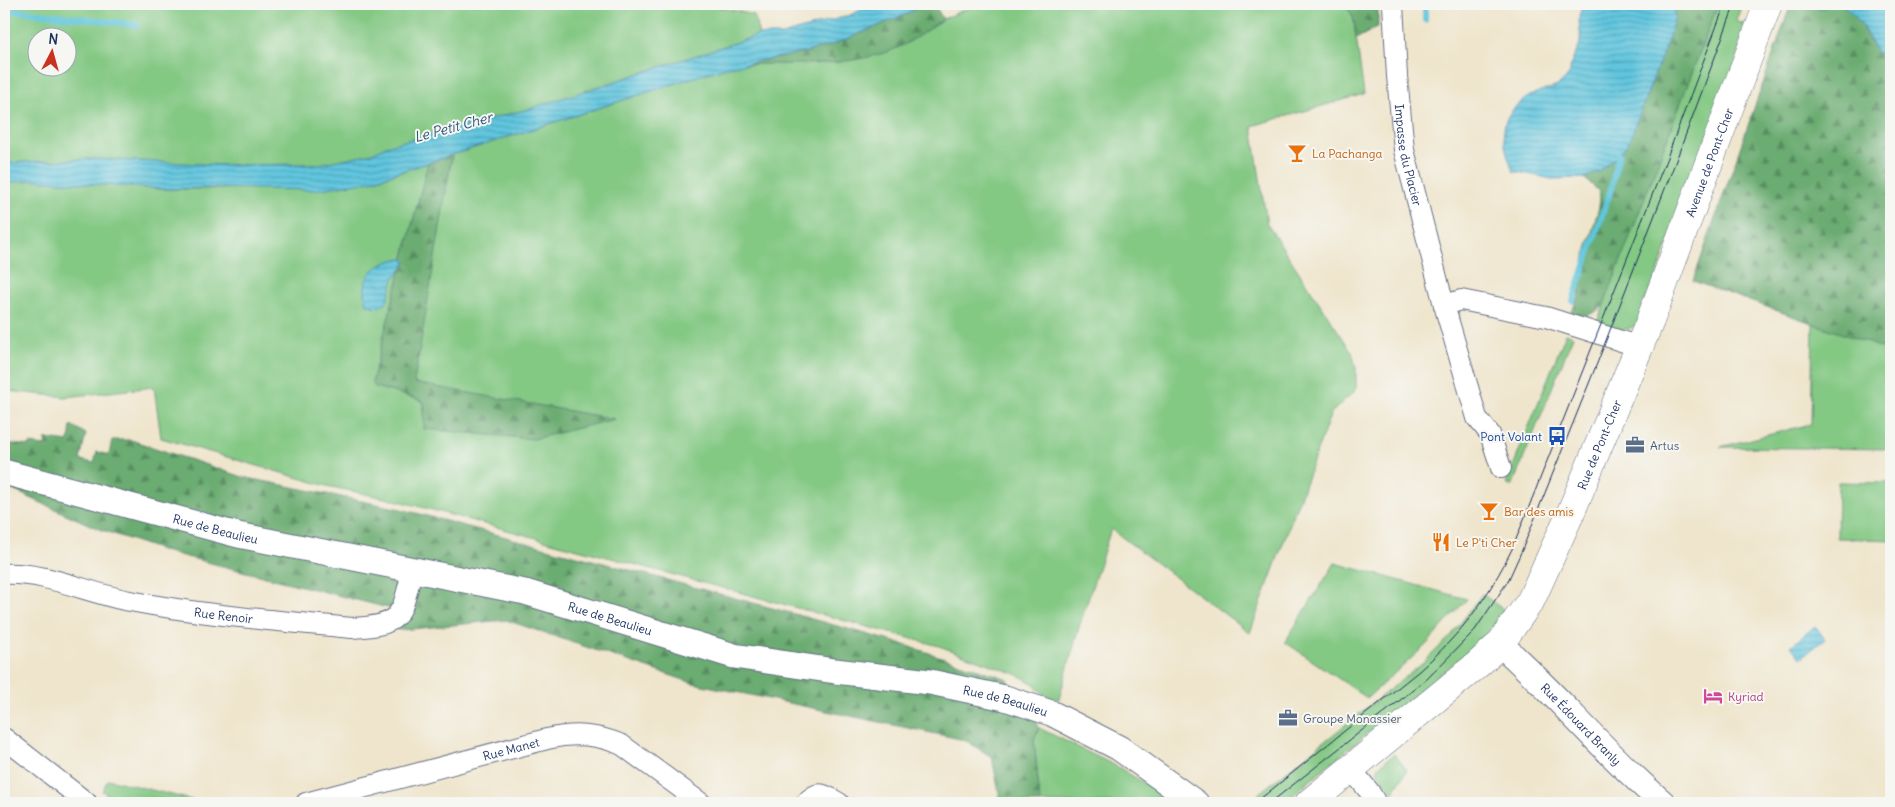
<svg xmlns="http://www.w3.org/2000/svg" width="1895" height="807" viewBox="0 0 1895 807" font-family="Delius,sans-serif">
	<style>
		.green { fill: #83c883; stroke: #4f7c70; fill-rule: evenodd }
		.forest { fill: url(#forest-firs); stroke: #426e68 }
		.water { fill: url(#water-rules); stroke: #3e7a9e }
		.lines { fill: none; stroke-linecap: round; stroke-linejoin: round }
		.stream { stroke: #60c6de; stroke-width: 6 }
		.minor-casing { stroke: #656f84; stroke-width: 22 }
		.tertiary-casing { stroke: #656f84; stroke-width: 27 }
		.secondary-casing { stroke: #656f84; stroke-width: 29 }
		.minor { stroke: #fff; stroke-width: 20 }
		.tertiary { stroke: #fff; stroke-width: 25 }
		.secondary { stroke: #fff; stroke-width: 28 }
		.tram { stroke: #1b2f5e; stroke-width: 1 }
		.labels { text-anchor: middle; dominant-baseline: central; stroke-width: 4; stroke-linejoin: round; paint-order: stroke }
		.food-label { font-size: 12px; fill: #c56008; stroke: #f6f6f2; text-anchor: start }
		.street-label { font-size: 12px; fill: #1b2f5e; stroke: #f6f6f2 }
		.transit-label { font-size: 12px; fill: #164399; stroke: #f6f6f2; text-anchor: end }
		.service-label { font-size: 12px; fill: #4e5e75; stroke: #f6f6f2; text-anchor: start }
		.hotel-label { font-size: 12px; fill: #b23c85; stroke: #f6f6f2; text-anchor: start }
		.water-label { font-size: 14px; font-style: italic; fill: #2c557e; stroke: #f6f6f2 }
	</style>
	<defs>
		<pattern id="forest-firs" width="22" height="20" patternUnits="userSpaceOnUse" patternTransform="scale(1.25)"><rect width="22" height="20" fill="#6aac71"/><path d="M5 1l3.5 6h-7zM16 11l3.5 6h-7z" fill="#568c60"/></pattern>
		<pattern id="water-rules" width="6" height="5" patternUnits="userSpaceOnUse" patternTransform="scale(1.25)"><rect width="6" height="5" fill="#60c6de"/><path d="M0 2.5h6" fill="none" stroke="#4ea1b7"/></pattern>
	</defs>
	<rect width="100%" height="100%" fill="#f6f6f2"/>
	<filter id="ink" filterUnits="userSpaceOnUse"><feTurbulence type="fractalNoise" baseFrequency=".02" numOctaves="2"/><feDisplacementMap in="SourceGraphic" scale="10" xChannelSelector="R" yChannelSelector="G"/><feConvolveMatrix kernelMatrix="1 2 1 2 8 2 1 2 1" color-interpolation-filters="sRGB"/></filter>
	<filter id="wash" filterUnits="userSpaceOnUse"><feTurbulence type="fractalNoise" baseFrequency=".0096" numOctaves="4" result="noise"/><feDisplacementMap in="SourceGraphic" scale="20" xChannelSelector="R" yChannelSelector="G"/><feGaussianBlur stdDeviation="1.12" result="paint"/><feColorMatrix in="noise" values="0 0 0 0 0 0 0 0 0 0 0 0 0 0 0 0 0 1.4 0 .05"/><feComposite in="paint" operator="in"/></filter>
	<g filter="url(#wash)">
		<rect width="100%" height="100%" fill="#efe5cc"/>
		<!-- green -->
		<g class="green">
			<path d="M 4,4 L 706,4 L 754,15 L 759,35 L 529,109 L 386,146 L 373,153 L 320,164 L 222,165 L 93,159 L 4,163 ZM 38,38 L 68,38 L 68,68 L 38,68 Z"/>
			<polygon points="977,4 1338,4 1347,7 1353,15 1364,94 1252,126 1267,224 1352,352 1356,367 1356,390 1331,413 1250,633 1111,529 1079,627 1059,699 1047,698 1034,684 1016,674 939,646 399,501 327,486 161,438 154,387 66,397 6,391 4,382 4,183 35,180 161,189 220,189 371,181 428,163 372,382 420,400 424,403 423,418 533,439 613,419 413,384 452,155 723,68 743,64 824,63 853,59 909,42 943,19"/>
			<path d="M 1718,4 L 1742,4 L 1736,21 L 1749,26 L 1639,323 C 1623,335 1614,329 1597,323 Z"/>
			<polygon points="1813,323 1891,351 1891,449 1720,447 1811,424"/>
			<polygon points="1566,333 1573,336 1512,487 1506,484"/>
			<polygon points="1838,482 1891,483 1891,540 1837,538"/>
			<polygon points="1335,563 1467,599 1426,645 1367,698 1285,642"/>
			<polygon points="1482,594 1507,612 1495,630 1311,779 1285,803 1266,803 1258,794 1422,664 1451,636"/>
			<polygon points="1039,728 1120,768 1175,803 1040,803 1034,739"/>
			<polygon points="1394,754 1407,770 1393,792 1377,772 1379,766"/>
			<polygon points="108,779 196,801 196,803 114,803 114,799 102,791"/>
		</g>
		<!-- forest -->
		<g class="forest">
			<path d="M 934,4 L 943,19 C 925,31 908,45 887,52 C 841,67 791,64 743,64 L 807,52 L 834,44 L 907,14 L 919,7 Z"/>
			<path d="M 1338,4 L 1378,4 L 1378,27 L 1356,39 C 1354,22 1356,10 1338,4 Z"/>
			<polygon points="1672,4 1718,4 1604,305 1595,312 1585,316 1571,312 1579,297 1585,256 1599,207 1600,197 1598,190 1584,178 1599,172 1628,144 1668,40 1675,16"/>
			<path d="M 1791,4 C 1802,4 1833,1 1841,4 C 1867,15 1863,53 1891,59 L 1891,351 L 1693,281 Z"/>
			<polygon points="452,155 414,383 615,419 533,439 424,429 424,403 420,400 375,387 372,382 428,163"/>
			<polygon points="71,425 86,434 80,460 94,463 97,452 109,455 112,440 131,440 243,477 401,509 787,612 902,644 1008,679 1005,698 1031,706 1039,728 1034,739 1040,803 1001,803 992,757 965,740 693,683 506,620 400,630 378,626 400,611 167,552 99,529 4,486 4,443 30,446 30,444 45,446 46,439 69,442"/>
		</g>
		<!-- water -->
		<g class="water">
			<polygon points="874,4 939,4 919,7 907,14 834,44 807,52 723,68 371,181 314,190 212,188 161,189 35,180 4,183 4,163 93,159 223,165 320,164 373,153 386,146 529,109 759,35 782,35 850,15"/>
			<path d="M 1585,4 L 1672,4 L 1675,16 L 1668,40 L 1628,144 L 1619,154 L 1599,172 L 1584,178 L 1552,179 L 1513,171 C 1504,146 1495,123 1519,104 C 1523,101 1527,97 1532,95 C 1550,85 1555,94 1570,73 C 1570,58 1578,54 1580,42 C 1582,28 1574,16 1585,4 Z"/>
			<path d="M 1841,4 L 1887,4 L 1891,10 L 1891,59 C 1872,55 1874,46 1865,31 C 1859,20 1851,11 1841,4 Z"/>
			<path d="M 400,258 L 406,261 C 404,268 399,271 395,277 C 388,290 391,315 367,304 C 359,275 374,265 400,258 Z"/>
			<polygon points="1815,626 1825,639 1801,658 1791,646"/>
		</g>
		<g class="lines">
			<!-- stream -->
			<g class="stream">
				<polyline points="1425,4 1425,20"/>
				<polyline points="4,9 137,25"/>
				<polyline points="1573,301 1611,189 1619,154"/>
			</g>
		</g>
	</g>
	<g filter="url(#ink)">
		<g class="lines">
			<!-- minor casing -->
			<g class="minor-casing">
				<g id="minor">
					<path id="s1" d="M 1393,4 L 1397,76 L 1404,150 L 1444,305 L 1477,418 L 1490,434 L 1501,468"/>
					<polyline points="1444,305 1461,300 1546,317 1640,347"/>
					<path id="s2" d="M 4,574 C 47,572 87,593 130,601 C 203,615 278,621 352,628 C 402,625 401,617 412,571"/>
					<polyline points="4,738 87,803"/>
					<polyline points="1350,768 1369,791 1376,803"/>
					<path id="s3" d="M 306,803 L 547,739 C 574,733 597,734 622,745 L 701,803"/>
					<path d="M 806,803 C 818,788 825,795 839,803"/>
				</g>
			</g>
			<!-- tertiary casing -->
			<g class="tertiary-casing">
				<g id="tertiary">
					<path id="s4" d="M 4,472 L 238,535 L 525,592 L 734,656 L 835,671 L 930,682 L 1005,698 L 1051,713 L 1119,748 L 1196,803"/>
					<path id="s5" d="M 1500,644 C 1557,694 1605,754 1663,803"/>
				</g>
			</g>
			<!-- secondary casing -->
			<g class="secondary-casing">
				<g id="secondary">
					<path id="s6" d="M 1309,803 L 1477,665 L 1500,644 L 1531,600 L 1571,512 L 1650,321 L 1768,4"/>
				</g>
			</g>
			<!-- minor -->
			<use href="#minor" class="minor"/>
			<!-- tertiary -->
			<use href="#tertiary" class="tertiary"/>
			<!-- secondary -->
			<use href="#secondary" class="secondary"/>
			<!-- tram -->
			<g class="tram">
				<path d="M 1255,803 L 1419,671 C 1462,633 1488,598 1513,547 L 1666,160 L 1725,4"/>
				<polyline points="1270,803 1427,679 1475,630 1508,581 1522,550 1598,361 1675,163 1735,4"/>
			</g>
		</g>
	</g>
	<!-- icons -->
	<defs>
		<g id="bar-bare" transform="scale(1.5)"><path d="M-6-5H6L.8 .8V4.5H3.5V6h-7V4.5H-.8V.8Z" fill="#e8710a" stroke="#f6f6f2" stroke-width="2.5" paint-order="stroke"/></g>
		<g id="bus-bare" transform="scale(1.5)"><path d="M-5-6H5V4H4V6H2V4H-2V6H-4V4H-5ZM-3.5-4V0h7V-4ZM-3.5 1.2v1.5H-2V1.2ZM2 1.2v1.5H3.5V1.2Z" fill="#1a4fb4" stroke="#f6f6f2" stroke-width="2.5" paint-order="stroke"/></g>
		<g id="office-bare" transform="scale(1.5)"><path d="M-6-3h4V-5.5h4V-3h4V5H-6ZM-1-4.5V-3h2v-1.5ZM-6 0V1H6V0Z" fill="#5c6f8a" stroke="#f6f6f2" stroke-width="2.5" paint-order="stroke"/></g>
		<g id="restaurant-bare" transform="scale(1.5)"><path d="M-5-6h1v4h1v-4h1v4h1v-4h1v5L-1.5 .5V6h-2V.5L-5-1ZM5-6V6H3V1.5H1.5Q1.5-4 5-6Z" fill="#e8710a" stroke="#f6f6f2" stroke-width="2.5" paint-order="stroke"/></g>
		<g id="hotel-bare" transform="scale(1.5)"><path d="M-6-4.5h1.5V1H6V5H4.5V3h-9V5H-6ZM-4 0a1.8 1.8 0 1 1 3.6 0ZM.5 0V-2.5h3Q6-2.5 6 0Z" fill="#d1479c" stroke="#f6f6f2" stroke-width="2.5" paint-order="stroke"/></g>
	</defs>
	<g fill-rule="evenodd">
		<use href="#bar-bare" x="1297" y="153"/>
		<use href="#bus-bare" x="1557" y="436"/>
		<use href="#office-bare" x="1635" y="445"/>
		<use href="#bar-bare" x="1489" y="511"/>
		<use href="#restaurant-bare" x="1441" y="542"/>
		<use href="#hotel-bare" x="1713" y="696"/>
		<use href="#office-bare" x="1288" y="718"/>
	</g>
	<g class="labels">
		<!-- food labels -->
		<g class="food-label">
			<text x="1312" y="153">La Pachanga</text>
			<text x="1504" y="511">Bar des amis</text>
			<text x="1456" y="542">Le P'ti Cher</text>
		</g>
		<!-- street labels -->
		<g class="street-label">
			<text stroke="none"><textPath href="#s1" startOffset="152">Impasse du Placier</textPath></text>
			<text stroke="none"><textPath href="#s6" startOffset="775">Avenue de Pont-Cher</textPath></text>
			<text stroke="none"><textPath href="#s6" startOffset="472">Rue de Pont-Cher</textPath></text>
			<text stroke="none"><textPath href="#s4" startOffset="219">Rue de Beaulieu</textPath></text>
			<text stroke="none"><textPath href="#s2" startOffset="224">Rue Renoir</textPath></text>
			<text stroke="none"><textPath href="#s4" startOffset="624">Rue de Beaulieu</textPath></text>
			<text stroke="none"><textPath href="#s4" startOffset="1029">Rue de Beaulieu</textPath></text>
			<text stroke="none"><textPath href="#s5" startOffset="114">Rue Édouard Branly</textPath></text>
			<text stroke="none"><textPath href="#s3" startOffset="212">Rue Manet</textPath></text>
		</g>
		<!-- transit labels -->
		<g class="transit-label">
			<text x="1542" y="436">Pont Volant</text>
		</g>
		<!-- service labels -->
		<g class="service-label">
			<text x="1650" y="445">Artus</text>
			<text x="1303" y="718">Groupe Monassier</text>
		</g>
		<!-- hotel labels -->
		<g class="hotel-label">
			<text x="1728" y="696">Kyriad</text>
		</g>
		<!-- water labels -->
		<g class="water-label">
			<text transform="translate(453 127) rotate(-15)">Le Petit Cher</text>
		</g>
	</g>
	<!-- margin -->
	<rect width="1895" height="807" fill="none" stroke="#f6f6f2" stroke-width="20"/>
	<!-- north arrow -->
	<g transform="translate(52 52) rotate(6)"><circle r="24" fill="#f6f6f2" stroke="#9ea6b7"/>
	<path d="M0-4L9 19L0 12L-9 19Z" fill="#c8321e"/>
	<text y="-8" font-size="14" font-weight="bold" text-anchor="middle" fill="#1b2f5e">N</text>
	</g>
</svg>
